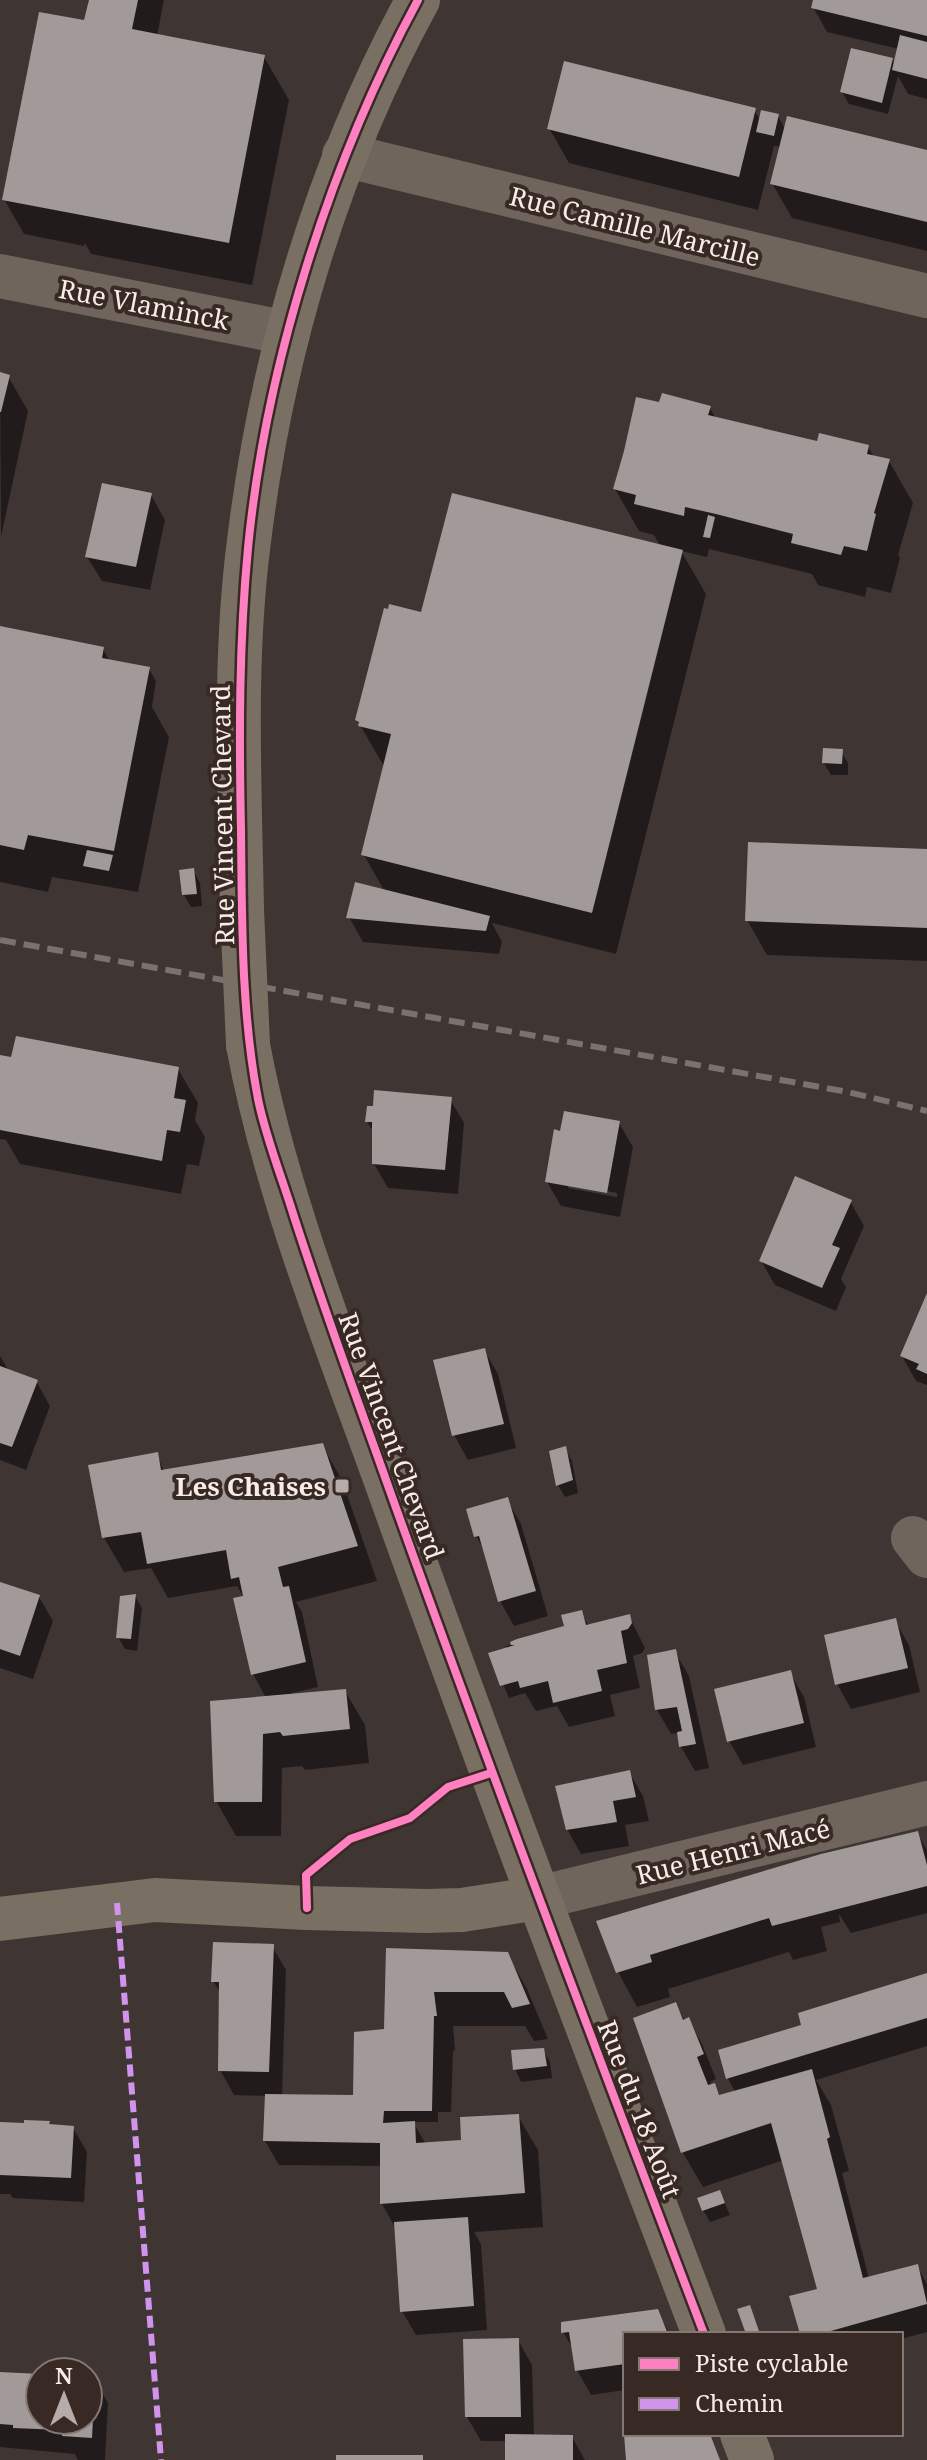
<svg xmlns="http://www.w3.org/2000/svg" width="927" height="2460" viewBox="0 0 927 2460" font-family="'Noto Serif',serif">
	<style>
		.shadow { fill: #0007; fill-rule: evenodd }
		.building { fill: #a29a99 }
		.lines { fill: none; stroke-linecap: round; stroke-linejoin: round }
		.path { stroke: #7a726b; stroke-width: 5; stroke-dasharray: 4 6; stroke-linecap: butt }
		.street { stroke: #6f655c; stroke-width: 44 }
		.secondary { stroke: #7a6f63; stroke-width: 44 }
		.rail { stroke: #7a726e; stroke-width: 6; stroke-dasharray: 16 8; stroke-linecap: butt }
		.secondary-bridge { stroke: #7a6f63; stroke-width: 44 }
		.quiet { stroke: #d193ec; stroke-width: 6; stroke-dasharray: 12 6; stroke-linecap: butt }
		.cycleway-casing { stroke: #392924; stroke-width: 13 }
		.cycleway { stroke: #ff80c0; stroke-width: 8 }
		.poi-dot { fill: #b7aca9; stroke: #392924; stroke-width: 3 }
		.labels { text-anchor: middle; dominant-baseline: central; stroke-width: 8; stroke-linejoin: round; paint-order: stroke }
		.street-label { font-size: 26px; fill: #f7ece8; stroke: #392924 }
		.poi-label { font-size: 26px; font-weight: bold; fill: #f7ece8; stroke: #392924; text-anchor: end }
	</style>
	<rect width="100%" height="100%" fill="#3f3633"/>
	<!-- shadow -->
	<g class="shadow">
		<polygon points="91,0 164,0 157,36 264,57 289,100 252,285 91,254 85,243 84,246 24,234 4,199 86,22"/>
		<polygon points="815,0 927,0 927,99 908,94 898,76 888,114 849,104 842,92 892,60 895,65 899,49 827,32 813,7"/>
		<polygon points="754,110 761,121 778,116 785,129 927,152 927,251 792,218 772,183 781,147 774,146 758,210 569,163 549,128"/>
		<polygon points="0,375 8,376 28,411 1,537"/>
		<polygon points="710,408 716,419 818,444 868,447 874,457 889,461 913,503 898,555 900,558 891,593 867,587 865,597 818,585 812,574 709,549 707,557 681,551 706,594 616,954 492,923 502,942 499,954 363,942 349,917 385,892 364,855 385,768 357,720 423,615 661,547 654,535 639,531 615,489"/>
		<polygon points="151,495 165,520 150,590 102,581 87,557"/>
		<polygon points="0,628 103,649 110,662 149,669 156,681 152,707 169,737 138,892 52,877 48,892 0,882"/>
		<polygon points="841,751 848,763 848,775 831,775 824,763"/>
		<polygon points="927,851 927,961 767,955 747,920"/>
		<polygon points="193,870 200,883 202,906 191,907 184,895"/>
		<polygon points="0,1057 178,1069 198,1103 195,1120 205,1137 199,1166 187,1164 181,1194 20,1164 6,1140 0,1139"/>
		<polygon points="450,1099 464,1123 458,1194 388,1188 374,1164 373,1131 367,1122"/>
		<path d="M 619,1123 L 633,1147 L 620,1217 L 561,1206 L 547,1182 ZM 568,1184 L 617,1193 L 617,1197 L 568,1188 Z"/>
		<polygon points="850,1201 864,1226 841,1279 846,1287 836,1311 775,1285 761,1261"/>
		<polygon points="927,1301 927,1385 916,1381 902,1356"/>
		<polygon points="484,1350 498,1374 516,1448 468,1460 454,1435"/>
		<polygon points="0,1356 9,1371 36,1381 50,1406 26,1470 0,1460"/>
		<polygon points="322,1445 342,1480 377,1581 296,1602 302,1612 318,1687 292,1693 292,1695 345,1691 365,1725 369,1763 305,1770 302,1766 282,1768 281,1836 236,1836 216,1801 266,1698 253,1674 244,1598 237,1586 168,1598 151,1568 124,1572 104,1538 157,1454 164,1472"/>
		<polygon points="565,1449 572,1461 578,1493 565,1497 558,1485"/>
		<polygon points="507,1500 521,1524 548,1616 514,1626 500,1601 486,1553 476,1536"/>
		<polygon points="0,1584 39,1597 53,1621 33,1679 0,1668"/>
		<polygon points="135,1596 142,1608 137,1651 125,1649 118,1637"/>
		<polygon points="581,1613 589,1626 629,1616 645,1648 642,1653 633,1656 640,1688 610,1695 615,1716 569,1727 557,1706 536,1711 525,1693 509,1698 490,1654 508,1649 506,1646 566,1628"/>
		<polygon points="895,1621 909,1645 920,1692 851,1709 837,1684"/>
		<polygon points="675,1652 689,1676 709,1768 695,1771 681,1747 679,1733 671,1734 657,1710"/>
		<polygon points="790,1673 804,1697 816,1747 743,1765 729,1741"/>
		<polygon points="629,1772 643,1796 649,1821 625,1825 629,1846 581,1854 567,1829"/>
		<polygon points="917,1833 927,1850 927,1913 851,1933 839,1914 840,1922 821,1927 827,1951 793,1960 789,1952 668,1989 670,1997 637,2007 618,1972 599,1923"/>
		<polygon points="272,1946 286,1970 282,2096 355,2097 386,2031 388,1950 507,1954 527,1989 548,2039 534,2041 525,2026 453,2026 455,2050 453,2051 451,2112 438,2112 438,2122 413,2122 426,2144 463,2142 518,2116 538,2150 543,2227 474,2232 481,2244 487,2330 416,2335 402,2311 396,2229 382,2204 382,2166 279,2165 265,2141 267,2096 234,2095 220,2070 221,1994 213,1981"/>
		<polygon points="927,1975 927,2046 816,2080 831,2105 849,2171 842,2173 869,2279 917,2266 927,2284 927,2332 901,2339 901,2334 802,2334 820,2290 784,2160 703,2187 683,2153 664,2098 675,2004 685,2021 688,2020 702,2044 716,2079 710,2082 721,2097 736,2093 728,2079 720,2052 804,2026"/>
		<polygon points="543,2050 550,2062 552,2078 521,2082 515,2069"/>
		<polygon points="48,2123 51,2127 73,2128 87,2152 84,2202 13,2198 10,2194 0,2194 0,2127"/>
		<polygon points="720,2192 730,2215 710,2222 703,2210"/>
		<polygon points="657,2311 670,2334 625,2334 625,2390 591,2395 577,2370 574,2351 563,2332"/>
		<polygon points="518,2340 532,2365 534,2436 572,2437 585,2460 507,2460 507,2441 481,2441 467,2417"/>
		<polygon points="0,2374 40,2376 40,2420 88,2420 88,2378 94,2379 108,2403 105,2460 78,2460 75,2454 0,2447"/>
	</g>
	<!-- building -->
	<g class="building">
		<polygon points="89,0 138,0 132,29 265,55 229,243 2,200 39,12 84,20"/>
		<polygon points="813,0 927,0 927,36 811,8"/>
		<polygon points="900,35 927,42 927,79 892,70"/>
		<polygon points="851,48 893,58 882,103 840,92"/>
		<polygon points="564,61 756,108 739,177 547,129"/>
		<polygon points="761,110 779,114 774,136 756,132"/>
		<polygon points="787,116 927,150 927,222 770,184"/>
		<polygon points="0,372 10,375 1,412 0,412"/>
		<polygon points="662,393 711,406 708,415 817,441 819,433 869,445 867,454 890,459 874,513 876,514 867,551 844,546 841,555 791,543 793,534 716,514 685,507 684,516 634,504 636,495 613,489 624,451 636,397 659,402"/>
		<polygon points="102,483 152,493 136,567 85,557"/>
		<polygon points="452,493 683,550 592,913 361,855 391,734 358,726 359,722 355,720 384,608 388,609 389,604 421,612"/>
		<polygon points="708,515 715,517 710,538 703,537"/>
		<polygon points="0,626 104,647 102,658 150,667 114,851 28,835 24,850 0,845"/>
		<polygon points="823,748 843,749 842,764 822,763"/>
		<polygon points="748,842 927,849 927,928 745,921"/>
		<polygon points="87,850 113,855 109,871 83,866"/>
		<polygon points="194,868 197,894 182,895 179,870"/>
		<polygon points="355,882 490,916 486,931 346,918"/>
		<polygon points="16,1036 179,1067 174,1098 186,1100 180,1132 167,1130 162,1161 0,1130 0,1055 11,1057"/>
		<polygon points="374,1090 452,1097 445,1170 372,1164 372,1122 365,1122 367,1106 373,1106"/>
		<polygon points="564,1111 620,1121 607,1193 545,1182 554,1129 560,1131"/>
		<polygon points="795,1176 852,1200 832,1245 840,1248 822,1288 759,1261"/>
		<polygon points="927,1293 927,1374 916,1369 919,1364 900,1356"/>
		<polygon points="485,1348 504,1424 452,1436 433,1360"/>
		<polygon points="0,1366 38,1380 12,1447 0,1443"/>
		<polygon points="323,1443 358,1546 278,1567 283,1587 289,1586 306,1662 251,1675 233,1598 243,1596 239,1577 231,1579 226,1550 147,1564 141,1532 102,1538 88,1465 158,1452 161,1470"/>
		<polygon points="566,1446 573,1480 556,1486 549,1451"/>
		<polygon points="508,1497 536,1591 498,1602 479,1536 474,1537 466,1509"/>
		<polygon points="0,1582 40,1595 20,1656 0,1649"/>
		<polygon points="136,1594 131,1639 116,1638 120,1596"/>
		<polygon points="582,1610 586,1625 630,1614 632,1623 628,1629 621,1631 627,1663 597,1670 602,1691 553,1703 548,1681 520,1688 518,1681 500,1686 488,1653 515,1645 511,1645 510,1642 517,1639 564,1626 561,1615"/>
		<polygon points="896,1618 908,1668 835,1685 824,1635"/>
		<polygon points="676,1649 696,1744 679,1747 677,1732 682,1731 677,1707 655,1710 647,1655"/>
		<polygon points="791,1670 804,1723 727,1742 714,1689"/>
		<polygon points="346,1689 350,1729 283,1736 280,1732 263,1734 262,1802 214,1802 210,1701"/>
		<polygon points="630,1770 636,1797 613,1801 617,1822 566,1830 555,1786"/>
		<polygon points="918,1831 927,1865 927,1886 772,1926 769,1918 650,1955 652,1962 616,1973 596,1921 821,1854"/>
		<polygon points="213,1942 274,1944 269,2072 218,2071 219,1982 211,1982"/>
		<polygon points="386,1948 508,1952 530,2004 512,2008 504,1992 434,1992 437,2016 434,2016 432,2111 384,2111 383,2123 415,2121 416,2143 461,2140 460,2117 519,2114 525,2193 380,2204 380,2143 263,2141 265,2094 353,2095 354,2032 384,2029"/>
		<polygon points="927,1973 927,2018 726,2079 718,2050 801,2025 798,2013"/>
		<polygon points="676,2002 683,2020 689,2017 704,2054 697,2057 708,2085 715,2083 719,2095 812,2069 830,2137 827,2139 863,2278 918,2264 927,2304 820,2334 800,2334 789,2296 817,2289 771,2123 681,2153 633,2018"/>
		<polygon points="544,2048 547,2066 513,2070 511,2050"/>
		<polygon points="24,2120 50,2121 49,2124 74,2126 71,2178 0,2175 0,2122 24,2123"/>
		<polygon points="720,2190 725,2203 702,2211 697,2198"/>
		<polygon points="468,2217 474,2306 400,2312 394,2222"/>
		<polygon points="750,2305 760,2334 746,2334 737,2309"/>
		<polygon points="658,2309 668,2334 625,2334 625,2364 575,2371 569,2332 561,2333 561,2322"/>
		<polygon points="519,2338 521,2417 465,2417 463,2339"/>
		<polygon points="0,2372 40,2374 40,2420 88,2420 88,2376 95,2377 92,2438 62,2436 63,2430 13,2428 13,2425 0,2424"/>
		<polygon points="505,2434 573,2435 573,2460 505,2460"/>
		<polygon points="624,2434 710,2434 720,2460 626,2460"/>
		<rect x="336" y="2455" width="87" height="5"/>
	</g>
	<g class="lines">
		<!-- path -->
		<polyline class="path" points="321,1862 350,1839 410,1818 452,1786"/>
		<!-- street -->
		<g class="street">
			<polyline points="344,155 927,296"/>
			<polyline points="0,276 288,333"/>
			<polyline points="913,1538 927,1556"/>
			<polyline points="538,1898 927,1803"/>
		</g>
		<!-- secondary -->
		<g class="secondary">
			<path d="M 242,910 C 240,788 233,663 249,541 C 272,353 327,166 418,0"/>
			<path d="M 248,1045 C 277,1201 343,1360 396,1509 C 495,1786 600,2060 704,2334"/>
			<polyline points="0,1919 155,1900 307,1908 426,1911 462,1910 538,1898"/>
			<polyline points="742,2434 752,2460"/>
		</g>
		<!-- rail -->
		<polyline class="rail" points="0,940 848,1092 927,1111"/>
		<!-- secondary-bridge -->
		<polyline class="secondary-bridge" points="242,910 248,1045"/>
		<!-- quiet -->
		<polyline class="quiet" points="117,1903 161,2460"/>
		<!-- cycleway casing -->
		<g class="cycleway-casing">
			<g id="cycleway">
				<path d="M 418,0 C 330,162 266,364 248,548 C 239,642 239,735 241,830 C 242,919 241,1011 258,1099 C 265,1134 279,1170 290,1204 C 321,1302 357,1398 391,1494 C 492,1776 598,2055 704,2334"/>
				<polyline points="307,1908 306,1875 350,1839 410,1818 448,1787 491,1773"/>
			</g>
		</g>
		<!-- cycleway -->
		<use href="#cycleway" class="cycleway"/>
	</g>
	<!-- markers -->
	<rect class="poi-dot" x="334" y="1478" width="16" height="16" rx="4"/>
	<g class="labels">
		<!-- street labels -->
		<g class="street-label">
			<text transform="translate(635 226) rotate(14)">Rue Camille Marcille</text>
			<text transform="translate(144 304) rotate(11)">Rue Vlaminck</text>
			<text transform="translate(222 815) rotate(-91)">Rue Vincent Chevard</text>
			<text transform="translate(392 1436) rotate(70)">Rue Vincent Chevard</text>
			<text transform="translate(733 1851) rotate(-14)">Rue Henri Macé</text>
			<text transform="translate(640 2109) rotate(69)">Rue du 18 Août</text>
		</g>
		<!-- poi labels -->
		<g class="poi-label">
			<text x="326" y="1486">Les Chaises</text>
		</g>
	</g>
	<!-- legend -->
	<rect x="623" y="2332" width="280" height="104" fill="#392924" stroke="#857772" stroke-width="2"/>
	<rect x="639" y="2358" width="40" height="12" fill="#ff80c0" stroke="#857772" stroke-width="2"/>
	<text x="695" y="2372" font-size="24" fill="#f7ece8">Piste cyclable</text>
	<rect x="639" y="2398" width="40" height="12" fill="#d193ec" stroke="#857772" stroke-width="2"/>
	<text x="695" y="2412" font-size="24" fill="#f7ece8">Chemin</text>
	<!-- north arrow -->
	<g transform="translate(64 2396)"><circle r="38" fill="#392924" stroke="#857772" stroke-width="2"/>
	<path d="M0-6L14 30L0 20L-14 30Z" fill="#b7aca9"/>
	<text y="-12" font-size="22" font-weight="bold" text-anchor="middle" fill="#f7ece8">N</text>
	</g>
</svg>
